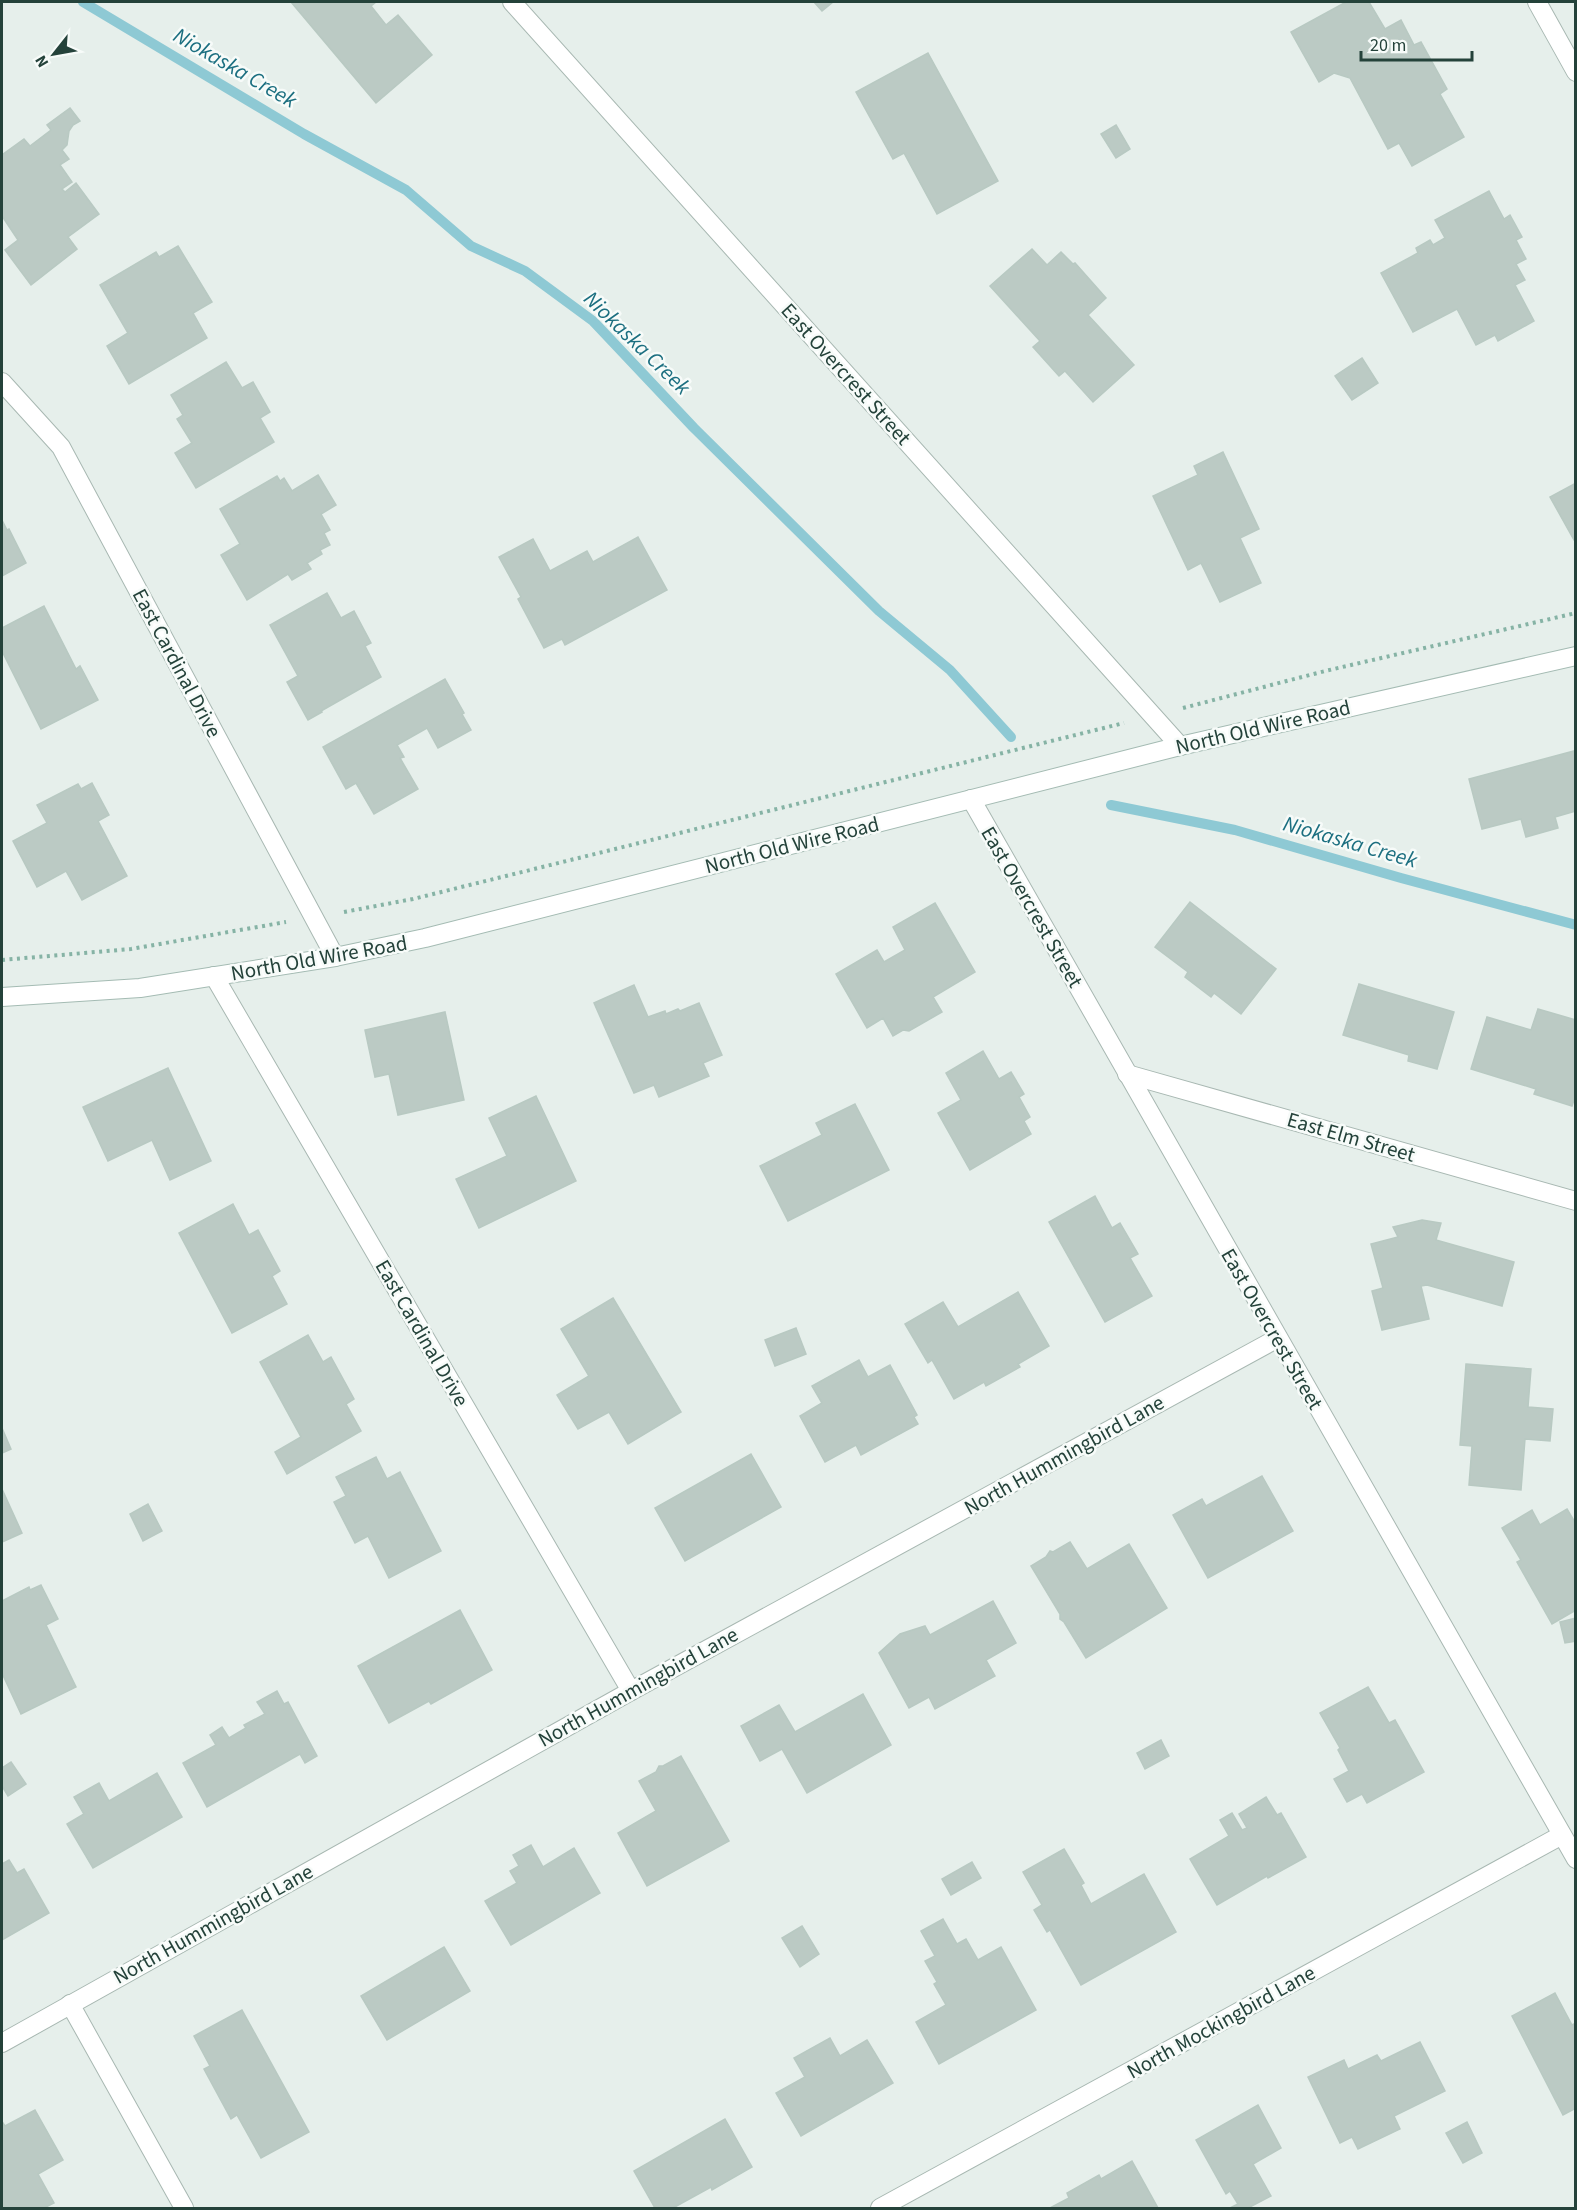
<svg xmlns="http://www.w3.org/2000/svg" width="1577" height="2210" viewBox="0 0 1577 2210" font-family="'Source Sans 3',sans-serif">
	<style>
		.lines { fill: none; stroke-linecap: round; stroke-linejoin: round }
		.stream { stroke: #8ec9d4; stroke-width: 10 }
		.building { fill: #bbcac4; stroke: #b8c9c2; stroke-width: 1.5 }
		.street-casing { stroke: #a8b8b2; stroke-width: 20 }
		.secondary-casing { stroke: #a4bbb3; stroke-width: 20 }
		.path { stroke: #86b3a5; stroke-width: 4; stroke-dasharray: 3 4.5; stroke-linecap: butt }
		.street { stroke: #fff; stroke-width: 18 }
		.secondary { stroke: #fff; stroke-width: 18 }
		.labels { text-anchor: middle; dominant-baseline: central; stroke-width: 5; stroke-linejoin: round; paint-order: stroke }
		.street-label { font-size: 21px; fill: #24423a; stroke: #f7fbf9 }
		.water-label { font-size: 22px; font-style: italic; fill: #1c6f80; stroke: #f7fbf9 }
	</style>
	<rect width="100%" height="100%" fill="#e6efeb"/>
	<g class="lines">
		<!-- stream -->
		<g class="stream">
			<polyline points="83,2 304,134 406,190 471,246 525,271 593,321 694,428 879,611 950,670 1011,737"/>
			<polyline points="1111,805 1235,830 1401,878 1576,925"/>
		</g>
	</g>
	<!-- building -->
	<g class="building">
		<polygon points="291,2 376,2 371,6 386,25 398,15 432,55 376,103"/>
		<polygon points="814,2 833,2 822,11"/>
		<polygon points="1346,2 1369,2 1385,29 1401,20 1414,45 1421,42 1447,89 1440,94 1464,137 1412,166 1399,143 1388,149 1350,78 1334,73 1319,82 1291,32"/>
		<polygon points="928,53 998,181 937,214 904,153 893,159 856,92"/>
		<polygon points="70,108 80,121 73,125 69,131 67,145 62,150 69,159 60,165 72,182 62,189 65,192 76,183 99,214 68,237 77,249 31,285 5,250 18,240 2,216 2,155 24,139 30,146 51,130 47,125"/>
		<polygon points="1116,125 1130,149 1116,158 1101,134"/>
		<polygon points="1489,191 1504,219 1510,215 1522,237 1516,240 1526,259 1516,264 1525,280 1515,285 1534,321 1498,341 1495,335 1476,345 1457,309 1413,332 1381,273 1418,253 1416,248 1430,240 1433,245 1445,238 1435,220"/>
		<polygon points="178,246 212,302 193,313 207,338 129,384 107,346 128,333 100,285 156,252 159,257"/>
		<polygon points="1032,249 1047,265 1061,252 1073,264 1075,263 1106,298 1088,315 1134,365 1093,402 1065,371 1059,376 1033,347 1040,341 990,286"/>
		<polygon points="1362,358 1378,383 1352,400 1335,376"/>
		<polygon points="226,362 242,388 253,382 270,412 260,418 274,442 196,488 175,453 192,443 177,419 183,415 171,395"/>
		<polygon points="1223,452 1259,529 1240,538 1261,583 1220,602 1201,563 1188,570 1153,496 1198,475 1194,466"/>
		<polygon points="318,475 336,505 321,514 330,530 324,533 330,545 320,550 322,554 307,563 311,569 292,580 288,574 247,600 221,555 240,544 220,509 277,476 280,481 284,478 292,491"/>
		<polygon points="1576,483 1576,540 1574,540 1550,497"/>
		<polygon points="2,520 7,530 9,529 26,563 2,576"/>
		<polygon points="638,537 667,590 565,645 562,639 544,648 518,599 521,597 499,557 533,539 550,571 587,551 593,562"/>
		<polygon points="327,593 341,618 354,611 371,643 365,646 381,677 321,711 322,712 308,720 287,682 298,676 270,625"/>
		<polygon points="44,606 76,669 80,666 98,700 41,729 2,651 2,628"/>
		<polygon points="445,679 464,713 462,714 471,730 438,748 427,728 397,745 404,757 400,758 418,789 374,814 356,783 346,789 323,747"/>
		<polygon points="1574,751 1576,756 1576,811 1555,817 1558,828 1526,837 1521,819 1482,829 1469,779"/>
		<polygon points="92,783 109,815 98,821 127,876 82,900 66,871 37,887 13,841 47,823 37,805 78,784 81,789"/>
		<polygon points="1190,902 1276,969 1241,1014 1214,993 1211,997 1185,977 1188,972 1155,947"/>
		<polygon points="935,903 975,972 933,997 942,1012 909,1031 903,1030 893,1036 883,1018 867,1028 836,974 877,950 884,962 905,950 893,927"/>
		<polygon points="1359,984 1454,1012 1437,1069 1408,1061 1409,1055 1343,1035"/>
		<polygon points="634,985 648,1017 665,1011 666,1014 678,1009 680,1011 699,1003 722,1055 703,1063 709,1076 659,1097 654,1085 634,1093 594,1003"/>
		<polygon points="1538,1009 1576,1020 1576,1094 1572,1106 1534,1094 1536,1089 1471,1069 1487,1017 1531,1030"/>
		<polygon points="445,1012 464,1100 398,1115 389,1074 375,1077 365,1030"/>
		<polygon points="983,1051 999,1079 1011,1072 1024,1094 1019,1097 1030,1117 1024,1121 1031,1134 970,1170 938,1113 961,1100 946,1073"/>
		<polygon points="168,1068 211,1161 170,1180 152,1140 108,1161 83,1107"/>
		<polygon points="536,1096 576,1181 479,1228 456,1179 507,1156 489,1118"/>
		<polygon points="855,1104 889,1170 788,1221 760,1166 822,1135 816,1123"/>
		<polygon points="1095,1196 1112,1228 1120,1223 1138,1254 1130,1258 1152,1296 1105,1322 1049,1222"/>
		<polygon points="233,1204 249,1235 258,1230 280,1271 272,1276 287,1304 232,1333 179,1233"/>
		<polygon points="1422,1220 1441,1223 1436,1240 1514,1262 1502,1306 1427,1285 1421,1286 1429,1319 1382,1330 1372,1291 1383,1288 1371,1244 1398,1237 1393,1227"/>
		<polygon points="1018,1292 1049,1346 1018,1364 1020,1367 986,1386 984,1382 954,1399 932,1360 928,1363 905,1324 943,1302 958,1327"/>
		<polygon points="613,1298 681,1412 628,1444 609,1412 578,1429 557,1395 589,1376 561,1329"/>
		<polygon points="796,1328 806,1354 775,1366 765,1340"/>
		<polygon points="308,1335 323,1362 331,1357 354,1399 346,1404 361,1431 287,1474 275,1452 301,1437 260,1362"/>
		<polygon points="859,1360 868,1377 890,1365 917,1415 914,1417 918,1424 861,1455 856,1445 825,1462 800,1416 822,1403 812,1386"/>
		<polygon points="1466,1364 1531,1369 1528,1407 1553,1409 1550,1441 1525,1439 1521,1490 1469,1485 1472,1446 1460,1445"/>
		<polygon points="2,1428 11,1449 2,1453"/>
		<polygon points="751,1454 781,1507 685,1561 655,1508"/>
		<polygon points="376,1457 387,1479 400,1472 441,1551 389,1578 368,1536 355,1543 334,1502 346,1496 336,1477"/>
		<polygon points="1262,1476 1293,1531 1208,1578 1173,1515 1202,1499 1206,1506"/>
		<polygon points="2,1489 22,1533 2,1542"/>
		<polygon points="148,1504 162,1531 143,1541 130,1514"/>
		<polygon points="1567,1509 1576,1524 1576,1610 1552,1624 1517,1562 1521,1560 1502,1528 1532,1510 1540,1525"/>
		<polygon points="1070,1542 1087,1569 1129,1544 1167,1608 1086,1658 1064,1622 1060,1619 1060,1614 1031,1566 1046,1557 1050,1551 1053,1552"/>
		<polygon points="41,1585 58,1619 46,1625 76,1687 21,1714 2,1673 2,1601 29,1587 30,1590"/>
		<polygon points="993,1601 1016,1643 986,1660 995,1676 935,1709 929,1697 909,1708 879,1653 900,1634 925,1626 930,1635"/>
		<polygon points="460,1610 492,1670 431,1704 429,1701 389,1723 358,1666"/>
		<polygon points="1576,1618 1576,1641 1565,1643 1560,1622"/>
		<polygon points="1368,1687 1389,1723 1395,1720 1424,1772 1367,1803 1362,1794 1347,1802 1334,1779 1349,1771 1338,1750 1340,1748 1320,1713"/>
		<polygon points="277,1691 284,1704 288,1702 317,1756 305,1763 300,1754 207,1807 183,1763 216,1745 210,1735 222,1727 229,1738 246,1728 244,1725 265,1714 257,1702"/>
		<polygon points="863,1694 891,1745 807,1793 782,1749 760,1761 741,1726 779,1705 795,1732"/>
		<polygon points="1161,1740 1169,1756 1145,1769 1137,1753"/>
		<polygon points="681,1756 729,1841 647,1886 618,1833 656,1811 639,1781 656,1772 659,1766 663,1766"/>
		<polygon points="11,1762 26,1784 8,1796 2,1786 2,1768"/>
		<polygon points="157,1773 182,1817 93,1868 67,1824 84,1814 74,1797 99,1783 109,1801"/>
		<polygon points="1266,1797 1277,1815 1281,1813 1306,1857 1268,1878 1267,1876 1217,1905 1190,1859 1229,1836 1220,1820 1232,1813 1242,1830 1247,1828 1239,1814"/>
		<polygon points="531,1845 543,1867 574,1848 600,1893 511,1945 485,1901 517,1883 510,1871 519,1866 513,1855"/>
		<polygon points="1064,1849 1084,1883 1081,1885 1091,1904 1144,1874 1176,1932 1081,1985 1050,1930 1047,1932 1034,1910 1042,1905 1023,1872"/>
		<polygon points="9,1860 17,1873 24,1869 49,1913 2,1940 2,1864"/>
		<polygon points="972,1862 981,1878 951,1895 942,1879"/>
		<polygon points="943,1919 957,1944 966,1939 978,1960 1001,1947 1036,2010 939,2064 916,2022 946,2005 934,1984 937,1982 925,1961 935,1956 921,1931"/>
		<polygon points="802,1926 819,1954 800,1967 782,1938"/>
		<polygon points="444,1947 470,1991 387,2040 361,1996"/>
		<polygon points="1555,1993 1572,2025 1576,2023 1576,2108 1563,2115 1512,2016"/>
		<polygon points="242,2010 309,2132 261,2158 237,2115 231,2119 204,2069 210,2066 194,2036"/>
		<polygon points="830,2038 840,2056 867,2040 893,2083 801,2136 776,2093 805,2077 794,2058"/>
		<polygon points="1420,2042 1445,2091 1394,2116 1400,2129 1358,2149 1352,2137 1340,2143 1308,2077 1344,2060 1348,2069 1377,2055 1381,2061"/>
		<polygon points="1258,2105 1281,2148 1253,2164 1271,2196 1248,2208 1230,2208 1238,2204 1230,2191 1226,2194 1196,2140"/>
		<polygon points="35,2110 63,2160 38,2174 54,2203 44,2208 2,2208 2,2124 3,2123 5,2126"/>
		<polygon points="725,2119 752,2167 712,2190 711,2187 673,2208 655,2208 634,2171"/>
		<polygon points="1467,2122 1482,2153 1463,2163 1446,2133"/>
		<polygon points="1132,2161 1158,2208 1050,2208 1069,2198 1067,2193 1099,2175 1101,2179"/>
	</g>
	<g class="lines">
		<!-- street casing -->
		<g class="street-casing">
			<g id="street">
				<polyline points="512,2 1180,746"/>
				<polyline points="1537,2 1576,72"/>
				<polyline points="2,382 61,447 335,957"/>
				<polyline points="971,799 1576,1859"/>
				<polyline points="214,976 631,1691"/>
				<polyline points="1127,1074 1576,1201"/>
				<polyline points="70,2004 184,2208"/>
				<polyline points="2,2043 631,1691 1278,1338"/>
				<polyline points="880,2208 1562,1835"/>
			</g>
		</g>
		<!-- secondary casing -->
		<g class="secondary-casing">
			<polyline id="secondary" points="2,997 140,988 335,957 425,938 1180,746 1576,656"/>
		</g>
		<!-- path -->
		<g class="path">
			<polyline points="1183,708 1325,671 1576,613"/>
			<polyline points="344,912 413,899 1124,723"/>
			<polyline points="2,960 131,949 286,922"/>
		</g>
		<!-- street -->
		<use href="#street" class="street"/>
		<!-- secondary -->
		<use href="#secondary" class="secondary"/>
	</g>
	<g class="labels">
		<!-- street labels -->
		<g class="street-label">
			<text transform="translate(846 374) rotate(48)">East Overcrest Street</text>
			<text transform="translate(177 663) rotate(62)">East Cardinal Drive</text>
			<text transform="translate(1263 727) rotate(-13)">North Old Wire Road</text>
			<text transform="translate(792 845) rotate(-14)">North Old Wire Road</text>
			<text transform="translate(1032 907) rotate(60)">East Overcrest Street</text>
			<text transform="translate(319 958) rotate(-10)">North Old Wire Road</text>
			<text transform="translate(1351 1137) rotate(16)">East Elm Street</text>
			<text transform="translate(1272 1329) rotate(60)">East Overcrest Street</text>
			<text transform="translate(422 1333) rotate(60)">East Cardinal Drive</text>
			<text transform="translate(1064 1455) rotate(-29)">North Hummingbird Lane</text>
			<text transform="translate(638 1687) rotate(-29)">North Hummingbird Lane</text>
			<text transform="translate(213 1924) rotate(-29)">North Hummingbird Lane</text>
			<text transform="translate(1221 2022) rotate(-29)">North Mockingbird Lane</text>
		</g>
		<!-- water labels -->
		<g class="water-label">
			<text transform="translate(235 68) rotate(30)">Niokaska Creek</text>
			<text transform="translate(637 343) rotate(44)">Niokaska Creek</text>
			<text transform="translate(1350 842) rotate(16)">Niokaska Creek</text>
		</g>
	</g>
	<!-- border -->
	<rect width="1577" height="2210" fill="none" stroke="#24423a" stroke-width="6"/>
	<!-- north arrow -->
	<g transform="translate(54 54) rotate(239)" stroke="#f7fbf9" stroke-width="4.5" paint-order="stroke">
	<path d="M0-4.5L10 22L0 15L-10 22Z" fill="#24423a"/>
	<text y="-9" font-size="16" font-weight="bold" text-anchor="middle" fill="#24423a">N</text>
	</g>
	<!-- scale -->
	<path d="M1361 51v9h111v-9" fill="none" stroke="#24423a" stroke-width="3"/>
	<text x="1370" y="51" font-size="18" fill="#24423a" stroke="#f7fbf9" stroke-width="4.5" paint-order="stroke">20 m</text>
</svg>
